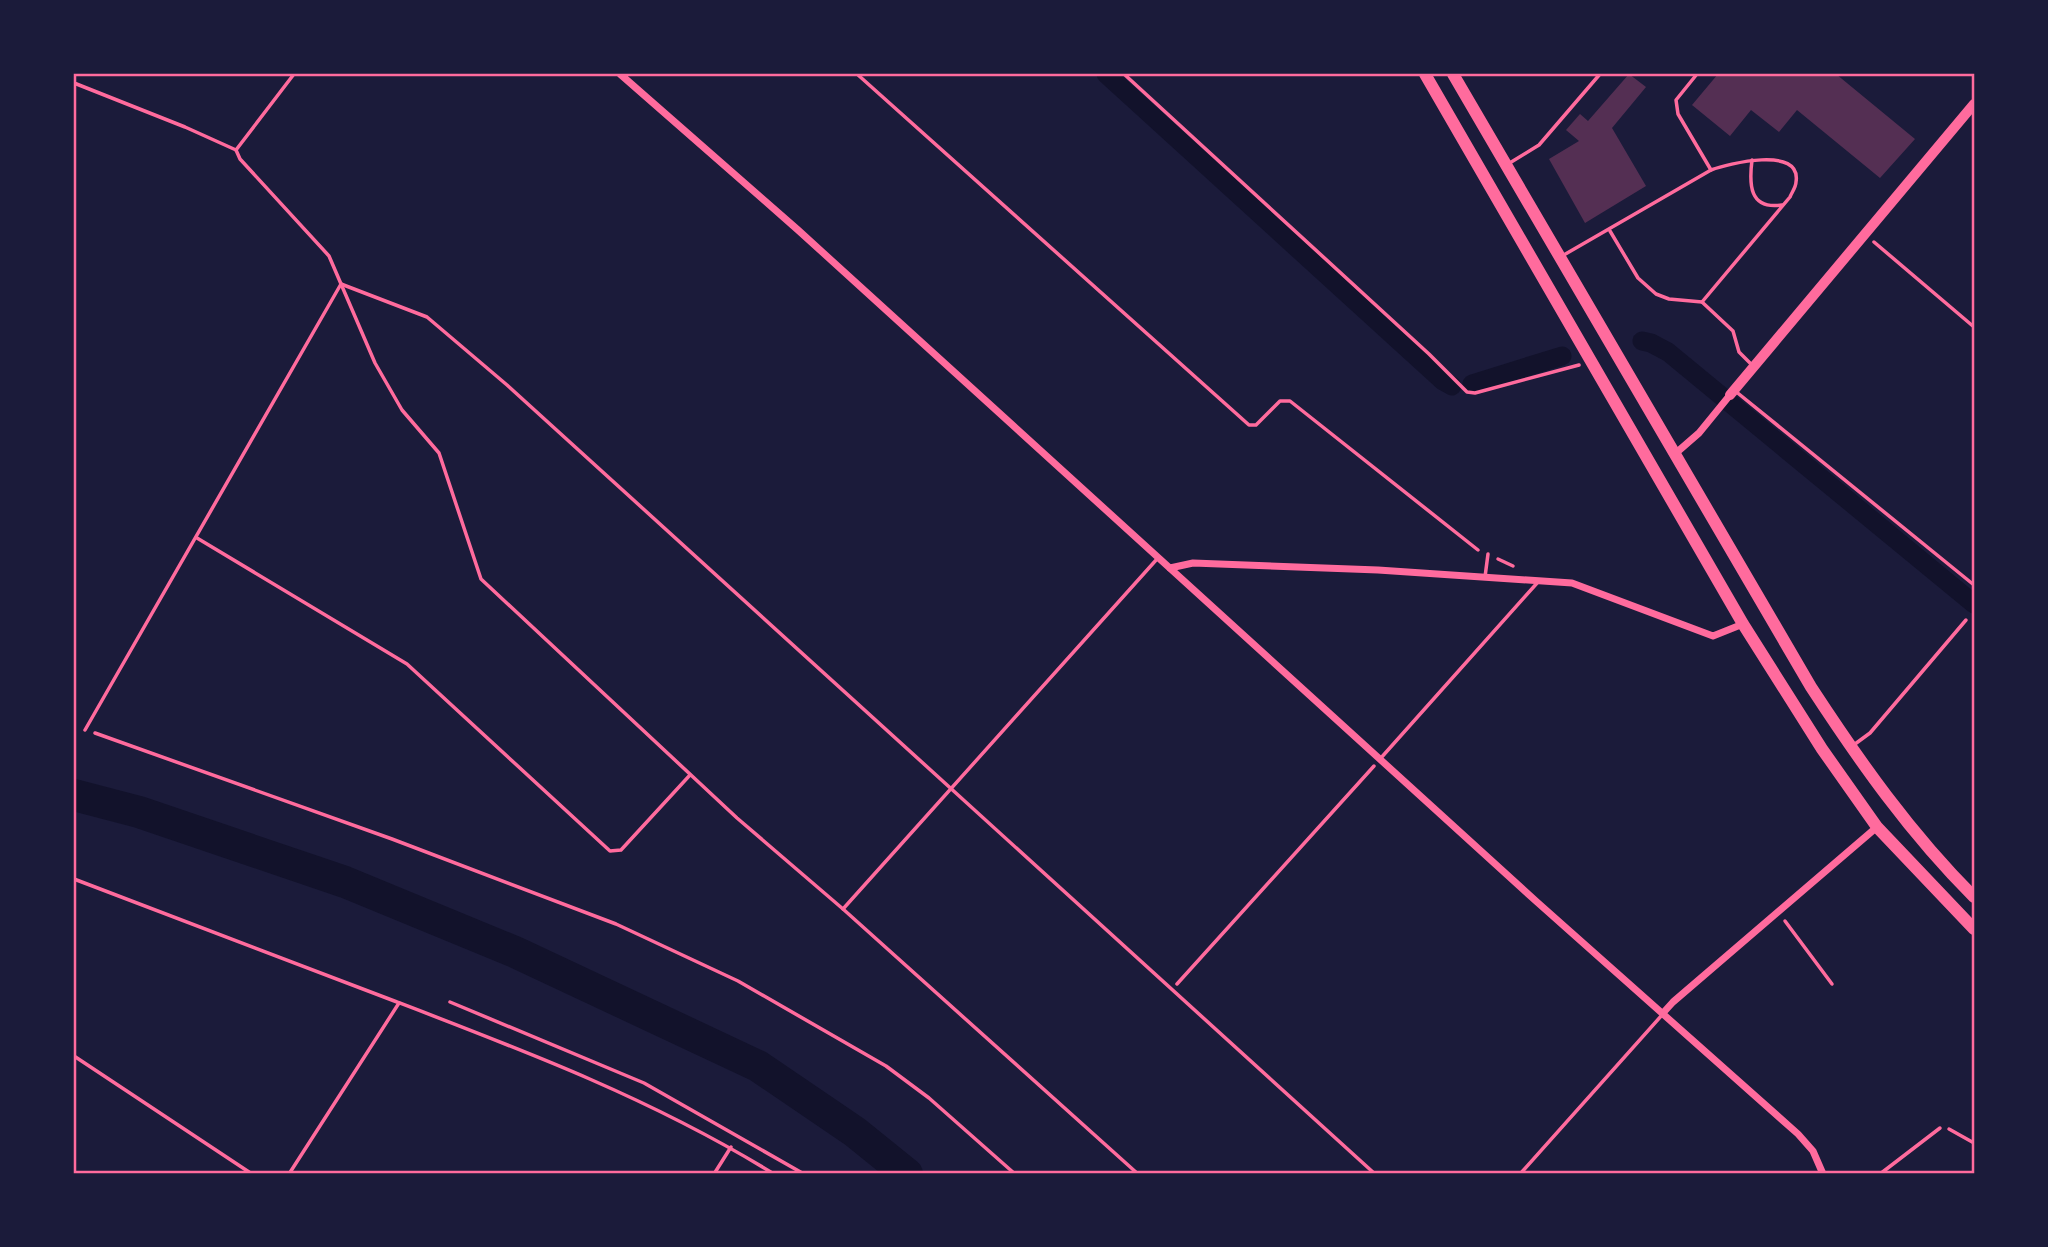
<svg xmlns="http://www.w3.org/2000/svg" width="2048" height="1247" viewBox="0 0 2048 1247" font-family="'Public Sans',sans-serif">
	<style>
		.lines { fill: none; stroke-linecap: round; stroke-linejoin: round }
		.canal { stroke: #12122b; stroke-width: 19 }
		.river { stroke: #12122b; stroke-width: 32 }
		.building { fill: #542f53 }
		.path { stroke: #ff6b9d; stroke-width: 3.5 }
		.service { stroke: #ff6b9d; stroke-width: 3.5 }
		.minor { stroke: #ff6b9d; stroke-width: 7 }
		.tertiary { stroke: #ff6b9d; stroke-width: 10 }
		.primary { stroke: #ff6b9d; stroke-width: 12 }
		.neatline { fill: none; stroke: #ff6b9d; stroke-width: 2.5 }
	</style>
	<rect width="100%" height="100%" fill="#1b1b3a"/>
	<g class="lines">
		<!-- canal -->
		<g class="canal">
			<polyline points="1106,74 1443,381 1452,386"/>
			<polyline points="1642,341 1651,343 1668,352 1974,604"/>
			<polyline points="1472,384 1562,356"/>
		</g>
		<!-- river -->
		<polyline class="river" points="74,795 139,812 345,882 515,952 758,1066 855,1132 907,1174"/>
	</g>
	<!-- building -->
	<g class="building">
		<polygon points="1629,74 1646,87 1612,128 1646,186 1585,223 1549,159 1579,141 1566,130 1580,114 1588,121"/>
		<polygon points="1718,74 1836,74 1915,139 1880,178 1797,110 1779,132 1751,110 1730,136 1692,105"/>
	</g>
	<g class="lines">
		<!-- path -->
		<g class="path">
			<polyline points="857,74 1249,425 1256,425 1280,401 1290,401 1478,550"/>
			<polyline points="1124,74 1429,354 1467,392 1475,393 1579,365"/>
			<polyline points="1874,242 1974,327"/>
			<polyline points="1498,559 1513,566"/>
			<polyline points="95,733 392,839 616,924 738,981 886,1066 929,1098 1015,1174"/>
			<polyline points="1785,921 1832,984"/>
			<polyline points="1177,984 1374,766"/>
			<polyline points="450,1002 644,1083 804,1174"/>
			<polyline points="1949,1129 1974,1143"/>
		</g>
		<!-- service -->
		<g class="service">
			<polyline points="1697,74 1676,100 1678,114 1711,170"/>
			<polyline points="74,83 185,127 236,150 240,159 329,256 375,363 402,410 439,453 481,579 737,818 843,909 1138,1174"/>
			<polyline points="236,150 294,74"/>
			<path d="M 1752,160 C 1749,184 1749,210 1782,205"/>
			<polyline points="1508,164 1539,145 1600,74"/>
			<polyline points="1610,231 1638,278 1656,294 1669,299 1702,302 1733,331 1739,352 1752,365"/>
			<path d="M 1562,256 L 1711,170 C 1727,164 1802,145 1796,182 C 1796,187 1792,192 1790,197 L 1702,302"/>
			<polyline points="341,284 427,317 507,385 1375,1174"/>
			<polyline points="1734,390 1974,585"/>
			<polyline points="197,538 407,664 610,851 621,850 690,775"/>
			<polyline points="1485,577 1488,554"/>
			<polyline points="85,730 341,284"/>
			<polyline points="1855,744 1870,733 1966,620"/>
			<polyline points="1380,759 1538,582"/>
			<path d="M 74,879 C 181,920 289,961 397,1002 C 528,1052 654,1100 774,1174"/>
			<polyline points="843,909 1157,559"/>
			<polyline points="74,1056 252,1174"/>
			<polyline points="289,1174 399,1003"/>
			<polyline points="714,1174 731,1147"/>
			<polyline points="1520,1174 1662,1015"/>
			<polyline points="1880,1174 1940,1128"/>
		</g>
		<!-- minor -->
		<g class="minor">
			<polyline points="620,74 798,230 1537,902 1798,1134 1813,1151 1823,1174"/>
			<polyline points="1676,453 1699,433 1730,395"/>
			<polyline points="1170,568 1193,563 1378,570 1572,583 1713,636 1743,624"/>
			<polyline points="1663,1013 1673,1002 1877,827"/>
		</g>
		<!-- tertiary -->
		<polyline class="tertiary" points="1730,395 1974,104"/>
		<!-- primary -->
		<g class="primary">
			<polyline points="1425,74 1743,624 1822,749 1877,827 1974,929"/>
			<path d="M 1453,74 L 1811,687 C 1860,762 1910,833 1974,897"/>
		</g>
	</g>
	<!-- border -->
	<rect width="2048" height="1247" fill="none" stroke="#1b1b3a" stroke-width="150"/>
	<rect x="75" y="75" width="1898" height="1097" class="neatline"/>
</svg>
